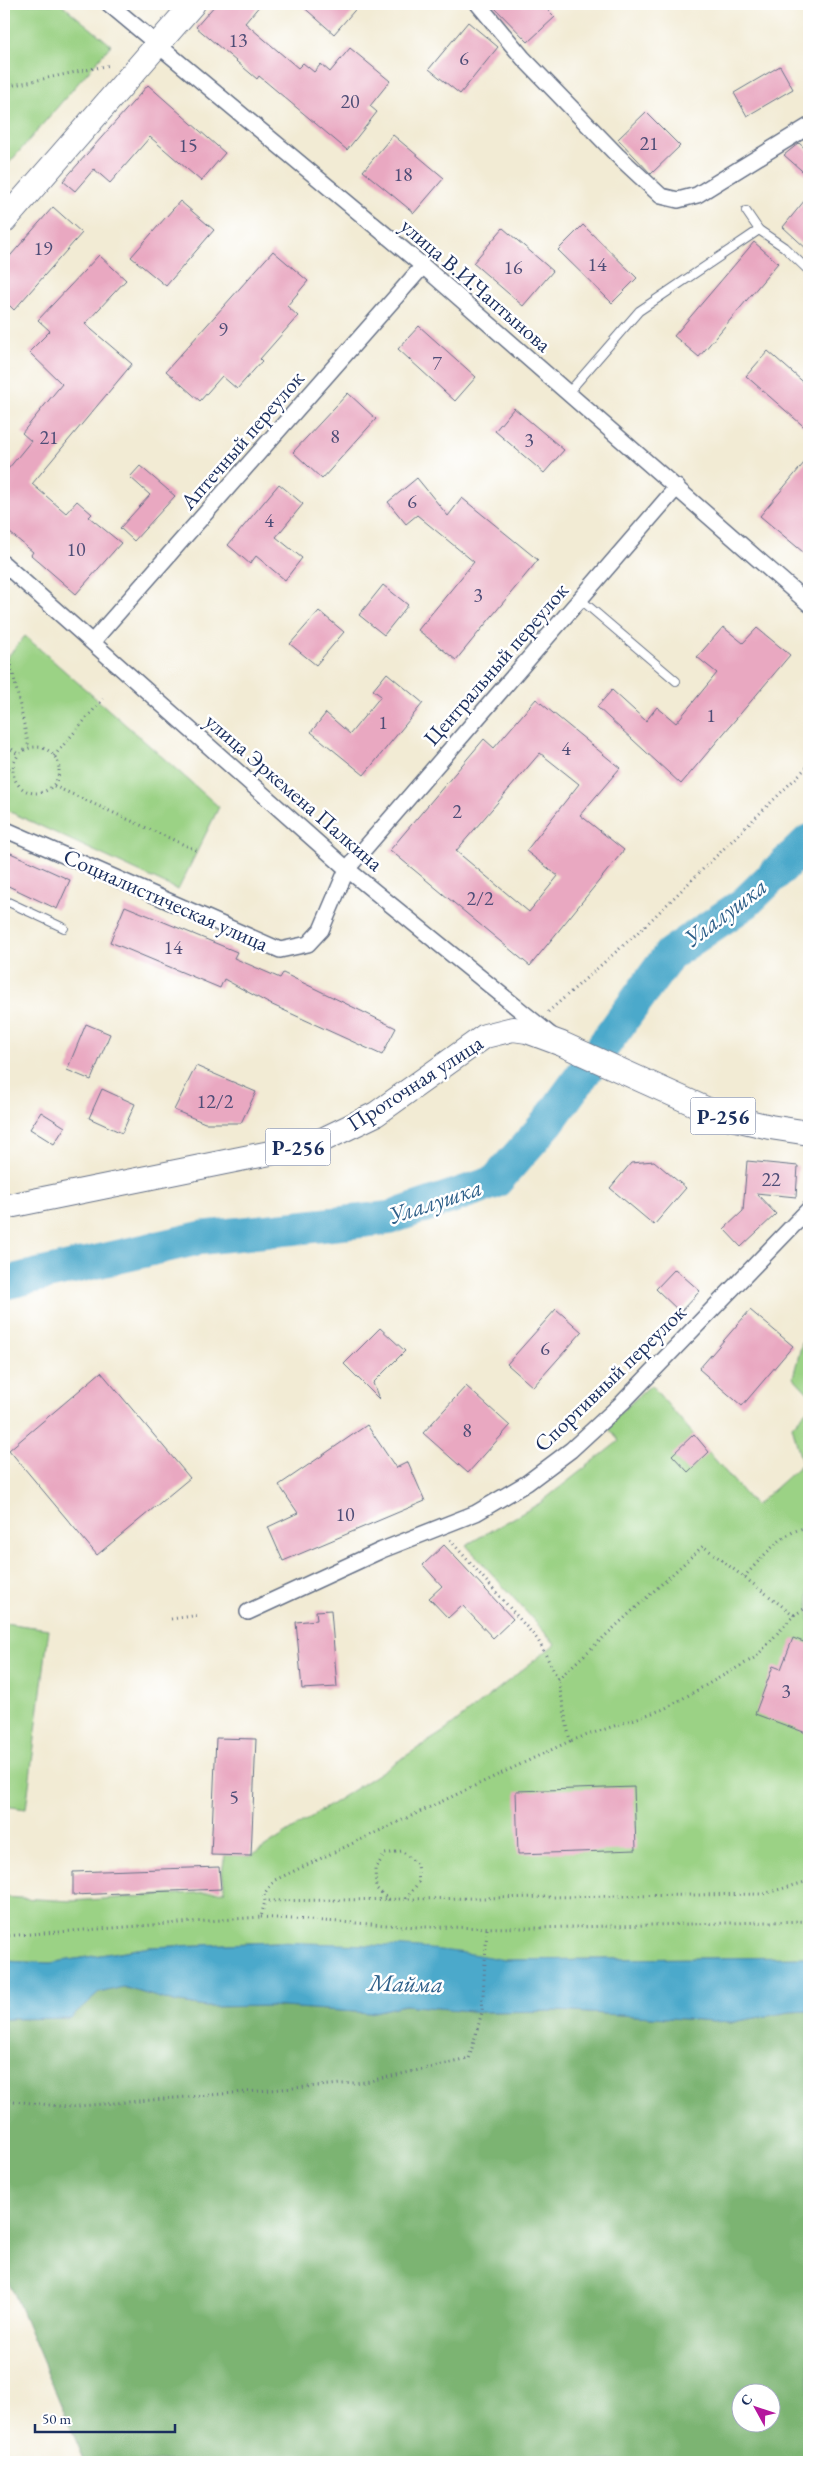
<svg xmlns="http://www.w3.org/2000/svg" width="813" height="2466" viewBox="0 0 813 2466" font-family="'EB Garamond',serif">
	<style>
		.green { fill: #9bd285; stroke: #5b8072 }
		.forest { fill: #7cb472; stroke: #4c7268; fill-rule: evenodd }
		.water { fill: #4ca9cb; stroke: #346c94 }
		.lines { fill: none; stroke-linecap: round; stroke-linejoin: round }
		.river { stroke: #4ca9cb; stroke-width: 34 }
		.building { fill: #e9a8c1; fill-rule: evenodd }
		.service-casing { stroke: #667187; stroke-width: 10 }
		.minor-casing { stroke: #667187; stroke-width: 18 }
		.primary-casing { stroke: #667187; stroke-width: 26 }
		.path { stroke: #667187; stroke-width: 3; stroke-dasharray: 1 4; stroke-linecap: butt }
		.service { stroke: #fff; stroke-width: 8 }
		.minor { stroke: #fff; stroke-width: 15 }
		.primary { stroke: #fff; stroke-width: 24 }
		.labels { text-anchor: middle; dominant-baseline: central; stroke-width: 5; stroke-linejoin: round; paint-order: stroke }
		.number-label { font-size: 20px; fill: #4e4d77 }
		.shield { fill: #fff; stroke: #5f6d8e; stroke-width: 1 }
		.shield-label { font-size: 21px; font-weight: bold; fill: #1b2f5e }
		.street-label { font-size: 22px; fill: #1b2f5e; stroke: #fff }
		.water-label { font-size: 24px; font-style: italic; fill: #2f608a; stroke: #fff }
	</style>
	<rect width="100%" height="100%" fill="#fff"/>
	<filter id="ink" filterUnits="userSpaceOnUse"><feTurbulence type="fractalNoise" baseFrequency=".02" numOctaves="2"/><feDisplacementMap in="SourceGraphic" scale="10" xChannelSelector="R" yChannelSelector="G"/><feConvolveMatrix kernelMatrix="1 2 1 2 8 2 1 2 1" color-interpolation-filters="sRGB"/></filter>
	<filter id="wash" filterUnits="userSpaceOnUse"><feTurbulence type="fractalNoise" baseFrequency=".0096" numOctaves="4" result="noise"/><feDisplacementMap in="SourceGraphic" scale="20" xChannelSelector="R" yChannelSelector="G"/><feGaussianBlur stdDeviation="1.12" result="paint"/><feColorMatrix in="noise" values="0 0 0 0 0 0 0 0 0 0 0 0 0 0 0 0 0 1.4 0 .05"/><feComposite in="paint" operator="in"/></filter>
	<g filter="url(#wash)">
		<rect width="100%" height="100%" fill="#f2ebd4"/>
		<!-- green -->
		<g class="green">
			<polygon points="4,4 61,4 111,45 4,169"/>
			<polygon points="25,636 219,807 178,890 4,809 4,661"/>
			<polygon points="809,1335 809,1394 793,1377 803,1339"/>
			<polygon points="651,1385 755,1506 802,1464 792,1426 809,1408 809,1957 504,1960 277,1942 150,1947 50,1963 4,1961 4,1897 71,1901 225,1891 222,1872 225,1855 251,1856 446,1730 555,1644 466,1545 540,1503 619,1441 606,1425"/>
			<polygon points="4,1623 49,1629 26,1809 4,1806"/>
		</g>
		<!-- forest -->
		<path class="forest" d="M 123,1987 L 174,2002 L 206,2007 L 269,2006 L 370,2013 L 404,2005 L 482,2012 L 557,2011 L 732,2022 L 790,2012 L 809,2011 L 809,2462 L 85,2462 L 4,2269 L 4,2019 L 70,2018 L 99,1993 ZM 740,2394 L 770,2394 L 770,2424 L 740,2424 Z"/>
		<!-- water -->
		<path class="water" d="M 277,1942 C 352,1945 430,1944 504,1960 L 809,1957 L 809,2011 L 790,2012 L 732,2022 L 557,2011 L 482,2012 L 404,2005 L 370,2013 L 269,2006 L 206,2007 L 174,2002 L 123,1987 L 99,1993 L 71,2018 L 4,2019 L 4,1961 L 50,1963 L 150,1947 Z"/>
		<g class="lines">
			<!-- river -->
			<polyline class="river" points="4,1283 200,1238 389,1218 495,1182 548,1122 670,954 745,903 809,841"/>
		</g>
		<g id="blocks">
			<!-- building -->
			<g class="building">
				<polygon points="216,4 261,4 245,23 298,68 303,63 314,72 321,64 330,72 350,48 390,81 370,106 377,112 347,150 259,76 257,79 196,27"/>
				<polygon points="300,4 360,4 334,34"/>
				<polygon points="491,4 542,4 555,17 528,42"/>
				<polygon points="468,22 498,47 460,94 429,69"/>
				<polygon points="780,66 793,89 747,116 734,93"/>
				<polygon points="148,85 225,153 201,181 150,137 110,183 94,169 75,191 63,181"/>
				<polygon points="646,112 680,146 651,174 618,139"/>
				<polygon points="393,135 444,178 414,213 363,171"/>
				<polygon points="799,143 809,152 809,177 784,155"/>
				<polygon points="809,195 809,251 783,227"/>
				<polygon points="180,201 214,230 166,286 131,257"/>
				<polygon points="53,207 82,233 14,310 4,300 4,263"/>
				<polygon points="583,225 637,278 612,303 558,250"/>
				<polygon points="503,228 553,271 523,306 473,263"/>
				<polygon points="754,242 778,263 699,357 674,336"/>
				<polygon points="273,251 308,281 287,306 298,316 260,359 262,361 237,389 222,376 200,401 166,371"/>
				<polygon points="99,255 126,280 85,324 132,364 32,484 66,513 77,501 92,514 89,517 121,543 76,594 31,555 33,552 4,528 4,474 31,441 22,433 62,384 29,352 50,331 38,320"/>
				<polygon points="419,326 476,377 455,401 398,349"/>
				<polygon points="768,351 809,387 809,431 746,376"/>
				<polygon points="348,393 376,419 322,479 293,452"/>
				<polygon points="514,408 564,450 544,473 495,431"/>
				<polygon points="809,457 809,557 760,516"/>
				<polygon points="140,466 175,496 134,541 120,528 150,495 130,477"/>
				<polygon points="417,478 448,516 462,498 538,560 456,660 418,630 474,562 417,515 406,524 388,502"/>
				<polygon points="279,484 303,504 276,537 302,558 285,580 256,556 250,564 228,545"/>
				<polygon points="383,585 408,605 384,635 359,615"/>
				<polygon points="319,611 344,632 316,665 290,644"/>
				<polygon points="723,627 743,643 757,628 790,655 681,784 597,707 612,690 646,721 657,707 676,723 717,673 697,657"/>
				<polygon points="387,673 423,703 364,775 311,732 326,713 350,734 381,696 373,690"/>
				<path d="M 536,699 L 620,768 L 580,815 L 624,850 L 530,966 L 390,850 L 484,739 L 494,748 ZM 540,753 L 579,784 L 526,851 L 558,876 L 529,912 L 456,851 Z"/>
				<polygon points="4,850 70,880 57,909 4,884"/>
				<polygon points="125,906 237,952 234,958 280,978 283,973 396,1028 382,1055 268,1003 224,979 220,988 110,942"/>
				<polygon points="86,1024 110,1034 91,1080 67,1070"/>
				<polygon points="196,1066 256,1092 241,1123 205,1123 174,1110"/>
				<polygon points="102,1089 135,1104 122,1133 89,1118"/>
				<polygon points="41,1112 65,1127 54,1144 30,1129"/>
				<polygon points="654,1161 686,1188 654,1225 610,1188 631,1163"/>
				<polygon points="747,1161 798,1166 796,1197 756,1193 776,1214 741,1247 724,1229 743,1211"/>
				<polygon points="675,1269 700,1291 680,1312 656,1289"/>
				<polygon points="556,1309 582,1332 533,1387 507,1364"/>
				<polygon points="750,1310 793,1346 742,1406 699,1369"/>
				<polygon points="380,1328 405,1351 373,1383 379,1399 344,1364"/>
				<polygon points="101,1372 190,1478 97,1555 9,1450"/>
				<polygon points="466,1386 510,1426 468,1473 423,1433"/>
				<polygon points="367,1425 396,1468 408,1462 425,1501 283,1561 268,1527 298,1513 279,1485"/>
				<polygon points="694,1434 709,1452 688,1472 672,1455"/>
				<polygon points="444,1545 513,1619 493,1638 462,1605 448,1618 429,1598 442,1586 423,1565"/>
				<polygon points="331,1610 337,1687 302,1689 296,1622 317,1620 316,1611"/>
				<polygon points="793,1638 809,1644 809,1734 755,1714 773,1666 781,1669"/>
				<polygon points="216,1738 256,1739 251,1856 211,1855"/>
				<polygon points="634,1787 636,1850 518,1854 516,1791"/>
				<polygon points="219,1867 221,1889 73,1895 73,1872"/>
			</g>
		</g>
	</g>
	<g filter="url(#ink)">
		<use href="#blocks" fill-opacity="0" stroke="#667187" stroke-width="1"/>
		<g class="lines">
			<!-- service casing -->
			<g class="service-casing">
				<g id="service">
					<polyline points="746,211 759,230"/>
					<polyline points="568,393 639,311 759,230 784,247 809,271"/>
					<polyline points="580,599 676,681"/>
					<polyline points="4,900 64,928"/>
				</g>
			</g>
			<!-- minor casing -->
			<g class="minor-casing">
				<g id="minor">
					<polyline points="109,4 423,266 809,604"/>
					<polyline points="478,4 523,58 617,155 661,196 678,200 697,195 809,126"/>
					<polyline points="4,564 347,869 552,1036"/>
					<polyline points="93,641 423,266"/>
					<polyline points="4,829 280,950 308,944 321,930 347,869 677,487"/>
					<polyline points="248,1612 382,1550 476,1513 527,1483 571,1450 623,1402 809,1209"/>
				</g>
			</g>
			<!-- primary casing -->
			<g class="primary-casing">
				<g id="primary">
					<polyline points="4,221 193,4"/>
					<polyline points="4,1207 314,1144 376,1114 485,1036 513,1029 527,1031 562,1044 719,1115 770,1127 809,1133"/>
				</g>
			</g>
			<!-- path -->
			<g class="path">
				<polyline points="4,87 110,65"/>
				<polyline points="4,631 29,748"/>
				<polyline points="4,743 19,755"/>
				<circle cx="36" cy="770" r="23"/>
				<polyline points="54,756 103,699"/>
				<polyline points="4,768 13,769"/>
				<polyline points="54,786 198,851"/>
				<polyline points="548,1012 643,928 809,765"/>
				<polyline points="450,1540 538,1640 558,1679 570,1741 275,1880 264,1894 265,1901 763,1894 809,1881"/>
				<path d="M 744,1577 C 761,1559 783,1530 809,1527"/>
				<polyline points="794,1615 809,1606"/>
				<polyline points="171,1619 200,1615"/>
				<polyline points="558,1679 703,1546 794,1615 756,1657 664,1709 570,1741"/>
				<polyline points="389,1900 376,1888 375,1869 385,1854 402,1851 417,1864 419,1882 405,1900"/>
				<polyline points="261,1917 418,1927 533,1928 809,1921"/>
				<polyline points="4,1936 261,1917 265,1901"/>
				<polyline points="4,2100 68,2107 365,2082 469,2059 482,2012 487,1928"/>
			</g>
			<!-- service -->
			<use href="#service" class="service"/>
			<!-- minor -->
			<use href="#minor" class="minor"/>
			<!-- primary -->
			<use href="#primary" class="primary"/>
		</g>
	</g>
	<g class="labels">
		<!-- number labels -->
		<g class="number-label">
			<text x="238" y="40">13</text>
			<text x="464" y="58">6</text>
			<text x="350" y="101">20</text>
			<text x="649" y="143">21</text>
			<text x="188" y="145">15</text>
			<text x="403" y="174">18</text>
			<text x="43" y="248">19</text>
			<text x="597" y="264">14</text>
			<text x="513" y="267">16</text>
			<text x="223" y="329">9</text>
			<text x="437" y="363">7</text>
			<text x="335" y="436">8</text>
			<text x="49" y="437">21</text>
			<text x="529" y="440">3</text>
			<text x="412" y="501">6</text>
			<text x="269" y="520">4</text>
			<text x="76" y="549">10</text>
			<text x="478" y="595">3</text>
			<text x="711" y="715">1</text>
			<text x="383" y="722">1</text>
			<text x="566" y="748">4</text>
			<text x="457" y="811">2</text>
			<text x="480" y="898">2/2</text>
			<text x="173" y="947">14</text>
			<text x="215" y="1101">12/2</text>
			<text x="771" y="1179">22</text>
			<text x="545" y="1348">6</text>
			<text x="467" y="1430">8</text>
			<text x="345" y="1514">10</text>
			<text x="786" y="1691">3</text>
			<text x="234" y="1797">5</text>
		</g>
		<!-- shield labels -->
		<g class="shield">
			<rect x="690.5" y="1097.5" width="65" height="37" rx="4"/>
			<rect x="265.5" y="1128.5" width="65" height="37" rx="4"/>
		</g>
		<g class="shield-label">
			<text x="723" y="1116">Р-256</text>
			<text x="298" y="1147">Р-256</text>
		</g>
		<!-- street labels -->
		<g class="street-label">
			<text transform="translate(476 285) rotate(41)">улица В.И.Чаптынова</text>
			<text transform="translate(242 440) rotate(-49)">Аптечный переулок</text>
			<text transform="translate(496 664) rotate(-49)">Центральный переулок</text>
			<text transform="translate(294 792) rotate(41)">улица Эркемена Палкина</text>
			<text transform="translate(166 900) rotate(24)">Социалистическая улица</text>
			<text transform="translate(415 1083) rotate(-33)">Проточная улица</text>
			<text transform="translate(610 1378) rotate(-44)">Спортивный переулок</text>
		</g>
		<!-- water labels -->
		<g class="water-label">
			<text transform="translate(725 912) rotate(-37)">Улалушка</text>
			<text transform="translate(435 1201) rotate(-18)">Улалушка</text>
			<text transform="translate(406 1983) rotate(1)">Майма</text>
		</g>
	</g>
	<!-- margin -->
	<rect width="813" height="2466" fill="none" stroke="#fff" stroke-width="20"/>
	<!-- north arrow -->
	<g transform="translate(756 2408) rotate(310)"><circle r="24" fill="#ffffff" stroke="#a4acbf"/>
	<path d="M0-4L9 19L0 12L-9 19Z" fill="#b5179e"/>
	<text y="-8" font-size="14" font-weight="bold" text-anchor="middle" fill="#1b2f5e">С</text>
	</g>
	<!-- scale -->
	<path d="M35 2424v8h140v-8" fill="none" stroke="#1b2f5e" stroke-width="2.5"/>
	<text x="42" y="2424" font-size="15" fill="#1b2f5e" stroke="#ffffff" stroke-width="4" paint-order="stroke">50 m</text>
</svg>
